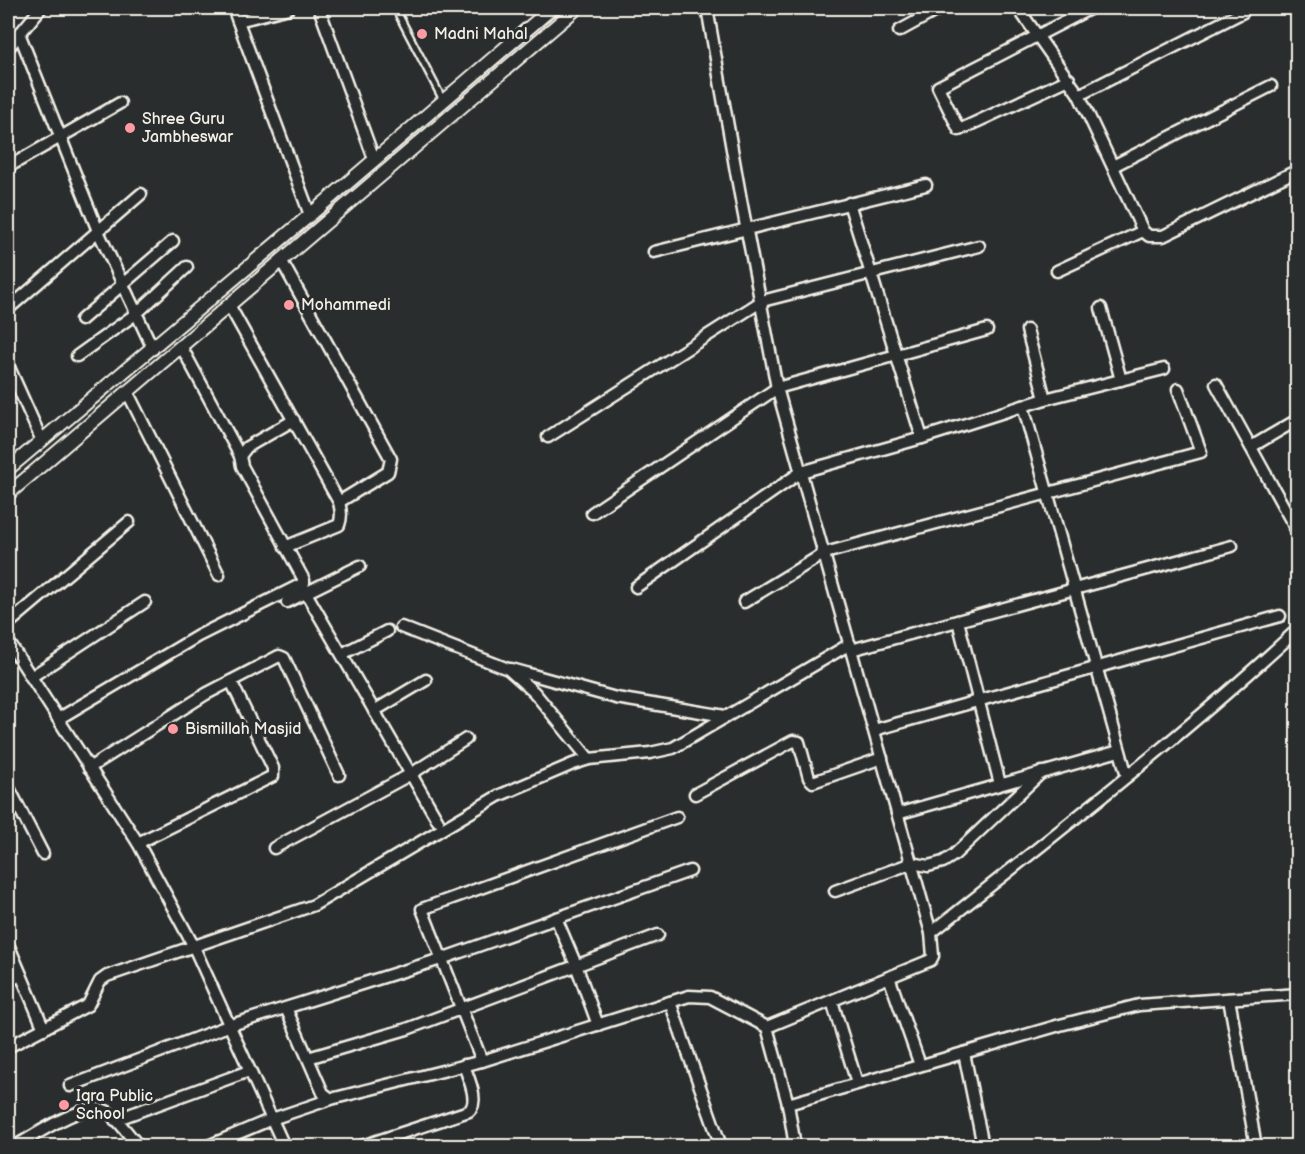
<svg xmlns="http://www.w3.org/2000/svg" width="1305" height="1154" viewBox="0 0 1305 1154" font-family="'Balsamiq Sans',sans-serif">
	<style>
		.lines { fill: none; stroke-linecap: round; stroke-linejoin: round }
		.service-casing { stroke: #f4f1e8; stroke-width: 10 }
		.minor-casing { stroke: #f4f1e8; stroke-width: 15 }
		.tertiary-casing { stroke: #f4f1e8; stroke-width: 16 }
		.service { stroke: #2a2d2e; stroke-width: 5 }
		.minor { stroke: #2a2d2e; stroke-width: 10 }
		.tertiary { stroke: #2a2d2e; stroke-width: 12 }
		.poi-dot { fill: #ff9aa2; stroke: #2a2d2e; stroke-width: 2 }
		.labels { text-anchor: middle; dominant-baseline: central; stroke-width: 6; stroke-linejoin: round; paint-order: stroke }
		.poi-label { font-size: 16px; fill: #f4f1e8; stroke: #2a2d2e; text-anchor: start }
	</style>
	<rect width="100%" height="100%" fill="#2a2d2e"/>
	<filter id="ink" filterUnits="userSpaceOnUse"><feTurbulence type="fractalNoise" baseFrequency=".0167" numOctaves="2"/><feDisplacementMap in="SourceGraphic" scale="12" xChannelSelector="R" yChannelSelector="G"/><feConvolveMatrix kernelMatrix="1 2 1 2 8 2 1 2 1" color-interpolation-filters="sRGB"/></filter>
	<g filter="url(#ink)">
		<g class="lines">
			<!-- service casing -->
			<g class="service-casing">
				<polyline id="service" points="395,8 443,100"/>
			</g>
			<!-- minor casing -->
			<g class="minor-casing">
				<g id="minor">
					<polyline points="233,8 310,215"/>
					<polyline points="319,8 374,159"/>
					<polyline points="707,8 741,200 777,388 931,933"/>
					<polyline points="1018,8 1079,95 1143,231 1149,236 1163,236 1298,170"/>
					<polyline points="238,21 289,8"/>
					<polyline points="899,31 941,8"/>
					<polyline points="19,33 98,231 153,349"/>
					<polyline points="8,48 41,8"/>
					<polyline points="1069,79 959,130 938,87 1091,8"/>
					<polyline points="1079,95 1243,12"/>
					<polyline points="1113,166 1271,86"/>
					<polyline points="8,167 120,103"/>
					<polyline points="849,203 922,438"/>
					<polyline points="654,252 926,185"/>
					<polyline points="281,260 391,459 388,472 339,502"/>
					<polyline points="1057,271 1143,231"/>
					<path d="M 229,305 L 339,502 C 341,511 342,517 339,525 L 285,547"/>
					<polyline points="1101,308 1121,380"/>
					<polyline points="8,309 141,194"/>
					<polyline points="81,320 173,241"/>
					<polyline points="1027,330 1045,399"/>
					<polyline points="181,346 240,456"/>
					<polyline points="77,356 137,313 187,267"/>
					<polyline points="8,365 42,441"/>
					<polyline points="1216,384 1298,533"/>
					<polyline points="127,391 219,575"/>
					<polyline points="1023,406 1127,776"/>
					<polyline points="548,437 762,301 979,246"/>
					<polyline points="1251,447 1297,420"/>
					<polyline points="592,513 777,388 987,330"/>
					<polyline points="302,586 438,821"/>
					<polyline points="636,587 801,472 922,438 1045,399 1164,369"/>
					<polyline points="287,602 360,566"/>
					<polyline points="744,602 825,553 1201,452 1178,389"/>
					<polyline points="958,621 1000,784"/>
					<polyline points="8,624 129,522"/>
					<polyline points="401,627 508,669 534,692 589,759"/>
					<polyline points="8,641 138,843 193,945 284,1146"/>
					<polyline points="851,650 1232,546"/>
					<polyline points="342,654 387,631"/>
					<polyline points="511,669 616,698 725,716"/>
					<polyline points="31,677 145,602"/>
					<polyline points="374,711 426,680"/>
					<polyline points="58,719 198,636 304,583 304,580 242,466 240,456 247,447 294,420"/>
					<polyline points="874,730 1280,616"/>
					<polyline points="89,768 206,694 279,656 284,658 339,775"/>
					<polyline points="8,786 43,854"/>
					<polyline points="695,794 793,741 799,742 809,778 813,782 882,758"/>
					<polyline points="897,814 1119,751"/>
					<path d="M 677,817 L 422,909 L 482,1061 L 689,996 L 710,997 L 767,1027 L 931,960 L 933,956 L 931,933 C 1055,834 1182,737 1298,629"/>
					<polyline points="138,843 273,776 273,768 231,681"/>
					<polyline points="274,848 411,774 466,739"/>
					<polyline points="835,891 912,863 928,866 943,862 954,855 1042,772"/>
					<polyline points="556,918 576,965 598,1025"/>
					<polyline points="8,944 44,1029"/>
					<polyline points="889,977 920,1065"/>
					<polyline points="8,981 21,975"/>
					<polyline points="1229,999 1256,1146"/>
					<polyline points="832,1001 857,1083"/>
					<polyline points="670,1002 721,1146"/>
					<polyline points="286,1008 323,1093 331,1099 482,1061"/>
					<polyline points="767,1027 788,1104"/>
					<polyline points="8,1047 88,1005 100,981 107,976 314,905 498,796 573,764 589,759 650,753 673,748 850,644"/>
					<polyline points="964,1053 983,1146"/>
					<polyline points="308,1058 407,1029 658,935"/>
					<polyline points="70,1086 228,1026 441,959 690,871"/>
					<polyline points="115,1120 249,1071"/>
					<path d="M 15,1146 C 35,1136 87,1098 108,1112 C 119,1120 129,1136 139,1146"/>
					<polyline points="208,1146 272,1119 331,1099"/>
					<path d="M 362,1146 L 469,1111 C 480,1101 468,1078 464,1065"/>
					<polyline points="795,1146 788,1104 1060,1025 1139,1005 1298,994"/>
				</g>
			</g>
			<!-- tertiary casing -->
			<g class="tertiary-casing">
				<g id="tertiary">
					<polyline points="8,469 310,215 552,8"/>
					<polyline points="8,494 577,8"/>
				</g>
			</g>
			<!-- service -->
			<use href="#service" class="service"/>
			<!-- minor -->
			<use href="#minor" class="minor"/>
			<!-- tertiary -->
			<use href="#tertiary" class="tertiary"/>
		</g>
	</g>
	<!-- markers -->
	<g class="poi-dot">
		<circle cx="422" cy="34" r="6"/>
		<circle cx="130" cy="128" r="6"/>
		<circle cx="289" cy="305" r="6"/>
		<circle cx="173" cy="729" r="6"/>
		<circle cx="64" cy="1105" r="6"/>
	</g>
	<g class="labels">
		<!-- poi labels -->
		<g class="poi-label">
			<text x="434" y="34">Madni Mahal</text>
			<text x="142" y="119">Shree Guru<tspan x="142" dy="18">Jambheswar</tspan></text>
			<text x="301" y="305">Mohammedi</text>
			<text x="185" y="729">Bismillah Masjid</text>
			<text x="76" y="1096">Iqra Public<tspan x="76" dy="18">School</tspan></text>
		</g>
	</g>
	<!-- margin -->
	<rect width="1305" height="1154" fill="none" stroke="#2a2d2e" stroke-width="30"/>
	<rect x="15" y="15" width="1275" height="1124" fill="none" stroke="#f4f1e8" stroke-width="2" filter="url(#ink)"/>
</svg>
